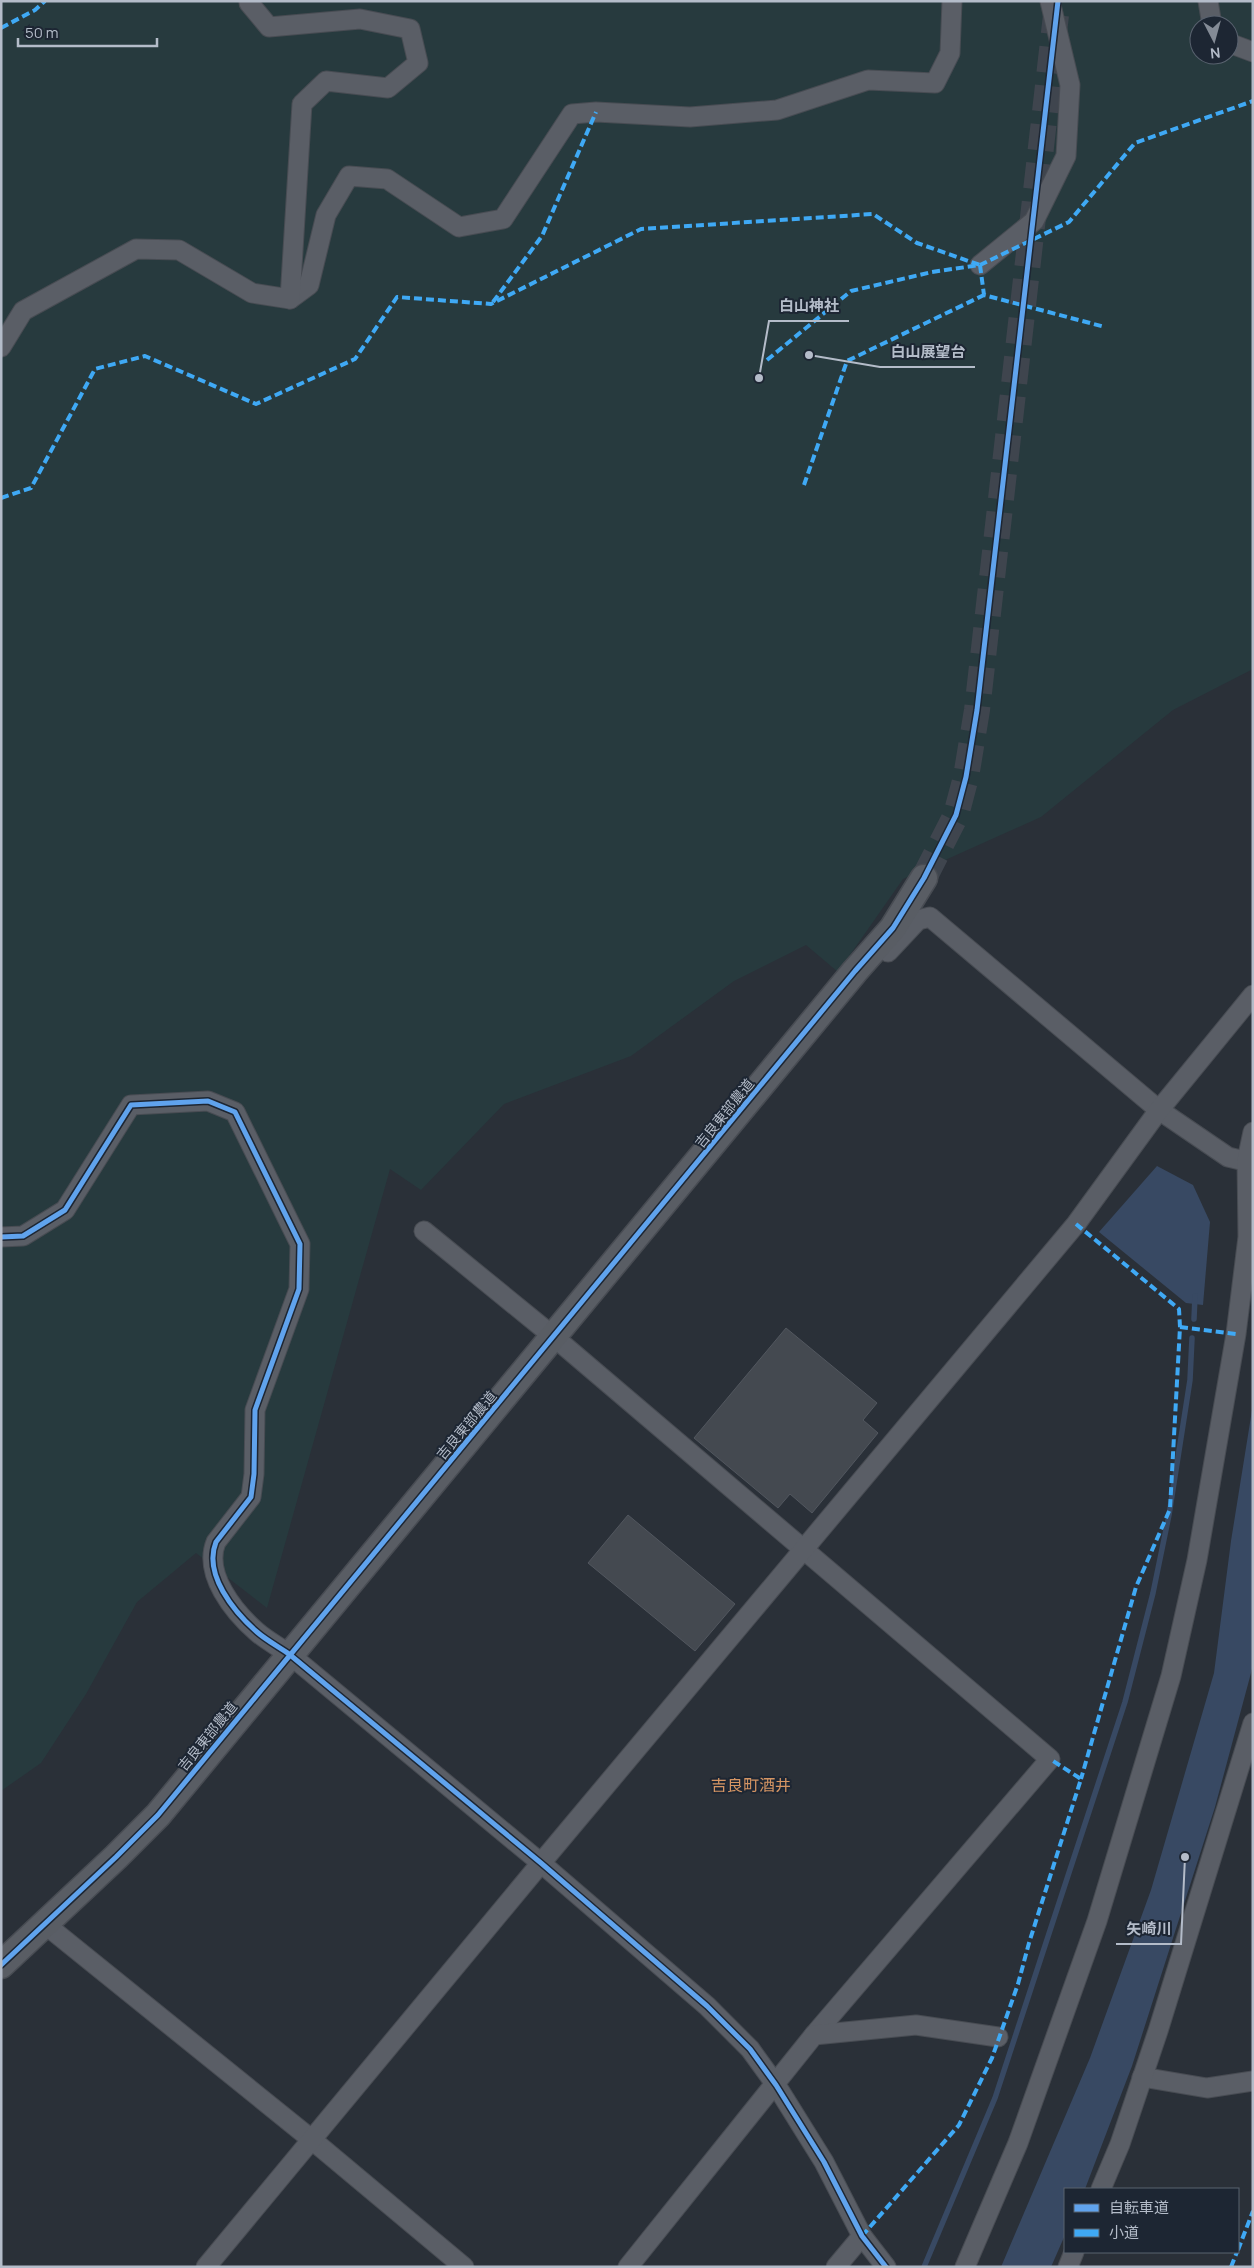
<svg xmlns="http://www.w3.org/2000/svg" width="1254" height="2268" viewBox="0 0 1254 2268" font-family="Manrope,'Noto Sans JP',sans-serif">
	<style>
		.green { fill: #273a3e; fill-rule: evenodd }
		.water { fill: #384963 }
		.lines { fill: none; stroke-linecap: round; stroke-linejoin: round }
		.stream { stroke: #384963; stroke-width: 5.5 }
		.building { fill: #444950; stroke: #52575f }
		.secondary-tunnel { stroke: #3f454e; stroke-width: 26; stroke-dasharray: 26 13; stroke-linecap: butt }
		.street-casing { stroke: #484c53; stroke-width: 21 }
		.secondary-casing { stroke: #484c53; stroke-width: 29 }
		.street { stroke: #5a5e66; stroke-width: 19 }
		.secondary { stroke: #595d64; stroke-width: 26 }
		.quiet { stroke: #3fa9f5; stroke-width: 4; stroke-dasharray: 8 4; stroke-linecap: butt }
		.cycleway-casing { stroke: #1d2633; stroke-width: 8 }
		.cycleway { stroke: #60a3ed; stroke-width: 5 }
		.labels { text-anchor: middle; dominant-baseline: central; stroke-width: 4; stroke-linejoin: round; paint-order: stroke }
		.street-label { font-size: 14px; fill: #b4bcc9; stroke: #1d2633 }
		.quarter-label { font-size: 16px; fill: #d59563; stroke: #1d2633 }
		.leader { fill: none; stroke: #b4bcc9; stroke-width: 2 }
		.callout-dot { fill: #b4bcc9; stroke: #1d2633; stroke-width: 2 }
		.callout-label { font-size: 15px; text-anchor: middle; font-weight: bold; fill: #b4bcc9; stroke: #1d2633; stroke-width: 4; stroke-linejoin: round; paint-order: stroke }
	</style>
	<rect width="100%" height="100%" fill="#2a3038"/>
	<!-- green -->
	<path class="green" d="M 1,1 L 1253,1 L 1253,669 L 1173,710 L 1041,817 L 903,879 L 838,972 L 806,945 L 734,981 L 631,1056 L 504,1104 L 421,1190 L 390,1169 L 267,1608 L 196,1553 L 137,1602 L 86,1694 L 41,1763 L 1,1791 ZM 1199,25 L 1229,25 L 1229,55 L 1199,55 Z"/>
	<!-- water -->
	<g class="water">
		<polygon points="1157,1166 1193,1185 1210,1222 1203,1305 1186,1303 1099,1232"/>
		<polygon points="1253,1404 1253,1664 1251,1673 1215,1807 1132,2066 1085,2189 1065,2189 1065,2235 1051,2267 1001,2267 1090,2058 1151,1890 1214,1673 1231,1541"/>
	</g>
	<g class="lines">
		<!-- stream -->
		<g class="stream">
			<polyline points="1194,1319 1195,1296"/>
			<polyline points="924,2267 995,2098 1125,1702 1153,1593 1169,1515 1190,1380 1192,1338"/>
		</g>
	</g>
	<!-- building -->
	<g class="building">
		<polygon points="786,1328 877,1403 863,1420 878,1433 812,1513 790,1494 778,1508 694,1438"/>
		<polygon points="628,1515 735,1604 695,1651 588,1563"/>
	</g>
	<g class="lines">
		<!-- secondary-tunnel -->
		<polyline class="secondary-tunnel" points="924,878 956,815 966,777 977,710 1056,15"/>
		<!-- street casing -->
		<g class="street-casing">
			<g id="street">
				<polyline points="1208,1 1212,25"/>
				<polyline points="1229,43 1253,52"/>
				<polyline points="980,265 1034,221 1066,156 1070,85 1050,1"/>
				<polyline points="290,299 309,285 326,215 349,176 387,179 459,227 503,219 572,114 596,112 690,117 777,110 868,80 935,83 950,53 952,1"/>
				<polyline points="1,347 23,311 136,249 179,250 252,293 290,299 302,104 326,81 388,88 418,63 410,29 360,19 269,27 249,3 249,1"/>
				<polyline points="888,952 918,920 930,917 1159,1110 1228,1157 1253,1163"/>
				<polyline points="424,1231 554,1337 1050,1759 814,2035"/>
				<path d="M 1,1237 L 23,1236 L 65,1210 L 131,1105 L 208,1101 L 235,1112 L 300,1244 L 299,1289 L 255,1410 L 254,1474 L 251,1497 L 216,1542 C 203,1574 234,1612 257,1632 C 266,1640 279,1647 289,1654 L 541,1863 L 707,2006 L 750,2049 L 776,2085 L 824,2162 L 862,2236 L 886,2267"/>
				<polyline points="46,1925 311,2139 464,2267"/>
				<polyline points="1142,2077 1207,2088 1253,2081"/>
				<polyline points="1101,2189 1120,2144 1158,2031 1253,1723"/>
				<polyline points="206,2267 541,1863 1076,1224 1159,1110 1253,995"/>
				<polyline points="628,2267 814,2035 916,2025 998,2037"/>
				<polyline points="836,2267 862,2236"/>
				<polyline points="965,2267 1018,2143 1097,1921 1171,1676 1197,1560 1236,1334 1248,1237 1247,1160 1253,1132"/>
				<polyline points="1068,2267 1074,2252"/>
			</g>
		</g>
		<!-- secondary casing -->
		<g class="secondary-casing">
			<polyline id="secondary" points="1,1965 116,1857 158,1815 855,971 893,928 924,878"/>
		</g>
		<!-- street -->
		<use href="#street" class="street"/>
		<!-- secondary -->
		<use href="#secondary" class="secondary"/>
		<!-- quiet -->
		<g class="quiet">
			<polyline points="1,28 35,10 45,1"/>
			<polyline points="980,265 984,295 1105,327"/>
			<polyline points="493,302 542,236 596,112"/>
			<polyline points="767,360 851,291 932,272 980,265 1069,222 1135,143 1253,101"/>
			<polyline points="804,485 847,361 984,295"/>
			<polyline points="1,498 31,488 95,369 145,356 256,404 355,359 397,297 491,304 641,229 873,214 917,243 980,265"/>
			<polyline points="1076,1224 1179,1309 1180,1327 1170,1509 1136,1587 1081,1779"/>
			<polyline points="1180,1327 1236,1334"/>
			<polyline points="862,2236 959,2125 992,2058 1018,1984 1029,1943 1081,1779 1050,1759"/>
			<polyline points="1238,2250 1253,2211"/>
			<polyline points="1231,2267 1237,2252"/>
		</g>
		<!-- cycleway casing -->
		<g class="cycleway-casing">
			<g id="cycleway">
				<path d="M 1,1237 L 23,1236 L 65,1210 L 131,1105 L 208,1101 L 235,1112 L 300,1244 L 299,1289 L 255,1410 L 254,1474 L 251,1497 L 216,1542 C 203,1574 234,1612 257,1632 C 266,1640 279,1647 289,1654 L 541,1863 L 707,2006 L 750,2049 L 776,2085 L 824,2162 L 862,2236 L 886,2267"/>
				<polyline points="1,1965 116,1857 158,1815 855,971 893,928 924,878 956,815 966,777 977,710 1058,1"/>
			</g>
		</g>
		<!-- cycleway -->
		<use href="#cycleway" class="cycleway"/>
	</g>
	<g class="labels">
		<!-- street labels -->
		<g class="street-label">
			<text transform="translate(724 1113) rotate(-51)">吉良東部農道</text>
			<text transform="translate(466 1425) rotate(-50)">吉良東部農道</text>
			<text transform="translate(207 1736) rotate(-51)">吉良東部農道</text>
		</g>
		<!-- quarter labels -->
		<g class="quarter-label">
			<text x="751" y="1785">吉良町酒井</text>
		</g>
	</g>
	<!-- callouts -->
	<path class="leader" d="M759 378L769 321H849M809 355L880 367H975M1185 1857L1181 1944H1116"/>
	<g class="callout-dot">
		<circle cx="759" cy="378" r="5"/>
		<circle cx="809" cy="355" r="5"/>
		<circle cx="1185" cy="1857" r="5"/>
	</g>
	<g class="callout-label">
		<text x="809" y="311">白山神社</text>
		<text x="928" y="357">白山展望台</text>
		<text x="1149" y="1934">矢崎川</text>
	</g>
	<!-- border -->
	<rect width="1254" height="2268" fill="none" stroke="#b4bcc9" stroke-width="5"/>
	<!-- legend -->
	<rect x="1064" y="2188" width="175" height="65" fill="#1d2633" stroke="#59626f"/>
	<rect x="1074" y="2204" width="25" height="8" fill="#60a3ed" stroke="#59626f"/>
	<text x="1109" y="2213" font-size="15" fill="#b4bcc9">自転車道</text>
	<rect x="1074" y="2229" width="25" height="8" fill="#3fa9f5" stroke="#59626f"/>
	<text x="1109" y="2238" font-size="15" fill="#b4bcc9">小道</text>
	<!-- north arrow -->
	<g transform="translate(1214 40) rotate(174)"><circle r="24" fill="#1d2633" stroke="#59626f"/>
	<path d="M0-4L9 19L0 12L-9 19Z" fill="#848b96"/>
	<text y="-8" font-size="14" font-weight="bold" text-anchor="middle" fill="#b4bcc9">N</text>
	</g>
	<!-- scale -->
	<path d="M18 38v8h139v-8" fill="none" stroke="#b4bcc9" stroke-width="2.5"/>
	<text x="25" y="38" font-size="15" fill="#b4bcc9" stroke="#1d2633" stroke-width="4" paint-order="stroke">50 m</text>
</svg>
